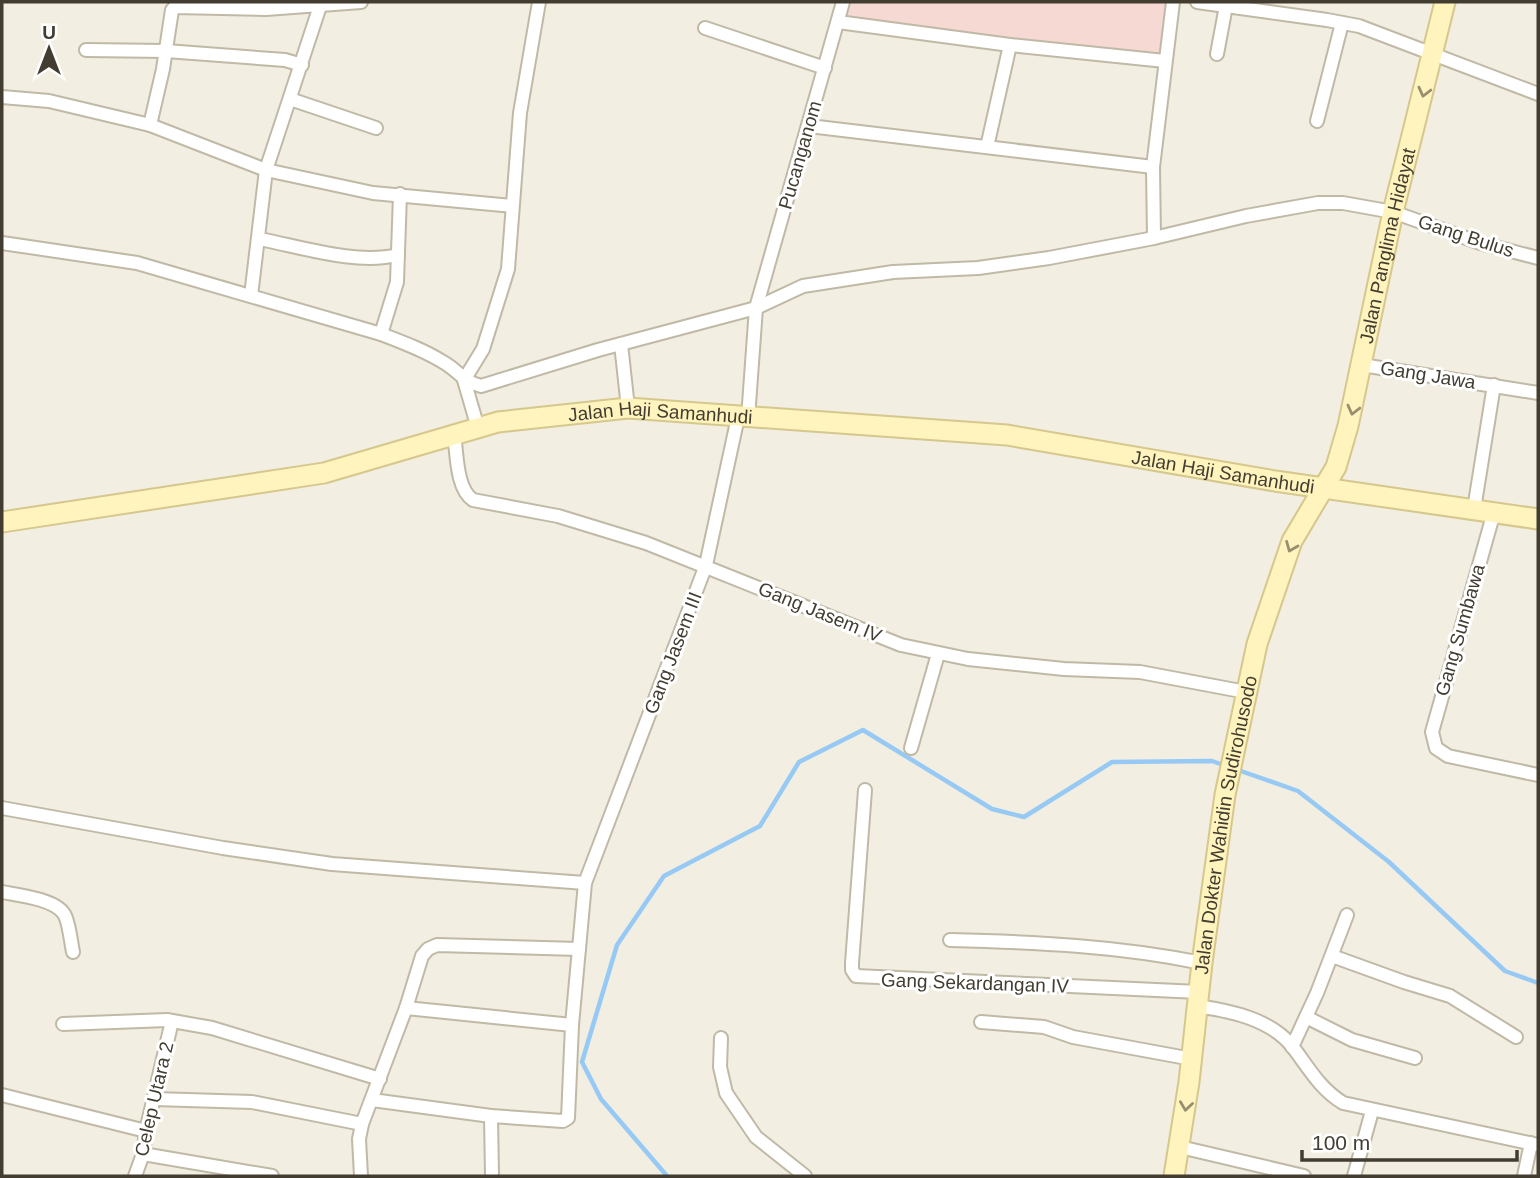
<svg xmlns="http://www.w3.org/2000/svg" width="1540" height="1178" viewBox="0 0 1540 1178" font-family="Arial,sans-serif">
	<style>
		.medical { fill: #f5d9d2 }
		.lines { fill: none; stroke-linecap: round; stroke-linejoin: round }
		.stream { stroke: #97c9f5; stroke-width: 4.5 }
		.street-casing { stroke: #c0b9a6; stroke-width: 16 }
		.secondary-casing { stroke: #d6c78c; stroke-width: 23 }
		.street { stroke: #fff; stroke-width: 12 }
		.secondary { stroke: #fff3be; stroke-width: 19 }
		.oneway { stroke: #988f70 }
		.labels { text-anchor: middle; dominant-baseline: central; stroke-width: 6; stroke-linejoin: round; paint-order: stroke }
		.street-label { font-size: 19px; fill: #433d31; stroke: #fff }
	</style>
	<rect width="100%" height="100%" fill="#f2eee1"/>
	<!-- medical -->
	<polygon class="medical" points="846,2 1166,2 1160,57 841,19"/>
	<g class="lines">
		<!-- stream -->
		<g class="stream">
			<polyline points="1235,769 1298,791 1389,862 1505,971 1538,983"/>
			<polyline points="667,1176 601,1099 582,1062 617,945 664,876 760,826 799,762 863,730 992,809 1024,817 1112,762 1212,761 1226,766"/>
		</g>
		<!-- street casing -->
		<g class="street-casing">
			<g id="street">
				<polyline points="1197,2 1327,20 1359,26 1538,94"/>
				<polyline points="838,22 1010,45 1165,61"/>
				<polyline points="705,28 825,68"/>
				<polyline points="86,50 166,51 285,60 302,65"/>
				<polyline points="1217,54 1226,6"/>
				<polyline points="2,97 49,101 150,125 266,170 373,193 512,206"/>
				<polyline points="290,99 376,128"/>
				<polyline points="1317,121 1342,23"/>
				<polyline points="150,125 163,69 172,10 175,7 266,9 361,2"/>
				<polyline points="809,126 1153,167"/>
				<polyline points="987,147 1010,45"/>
				<polyline points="1154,238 1153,167 1173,2"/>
				<path d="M 259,239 C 302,247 355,265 398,255"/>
				<path d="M 2,243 L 137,263 L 381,334 C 402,342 424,350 443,362 C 459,371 462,381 481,386 L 598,350 L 756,308 L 803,286 L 893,272 L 978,268 L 1049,258 L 1154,238 L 1246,216 L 1318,203 L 1343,203 L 1393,212 L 1480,243 L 1538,258"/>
				<polyline points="251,296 266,170 320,6"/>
				<polyline points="381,334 397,282 400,194"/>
				<polyline points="621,344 628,408"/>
				<polyline points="1362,365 1538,393"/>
				<polyline points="464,380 483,349 508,269 520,113 539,2"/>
				<polyline points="464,380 478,428"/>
				<polyline points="748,418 756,308 843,2"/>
				<path d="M 454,434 C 457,453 456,489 473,500 L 558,516 L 646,543 L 901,645 L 968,659 L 1064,669 L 1140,672 L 1246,692"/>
				<polyline points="1474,509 1494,385"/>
				<polyline points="1494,512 1432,732 1436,748 1448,756 1538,775"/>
				<polyline points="911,748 938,654"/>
				<polyline points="865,790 852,963 852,970 856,976 1199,992"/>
				<polyline points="2,808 223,848 332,864 585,883"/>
				<path d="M 2,892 C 18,895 55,899 64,914 C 69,921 71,943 73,952"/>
				<path d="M 950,940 C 1034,942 1119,946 1202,963"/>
				<polyline points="1332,956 1404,982 1450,996 1516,1037"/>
				<path d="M 1197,1006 C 1231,1011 1270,1019 1292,1046 C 1309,1068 1319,1088 1343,1103 L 1538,1145"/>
				<polyline points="406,1008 572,1025"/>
				<polyline points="1306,1017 1352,1040 1415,1058"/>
				<polyline points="981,1022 1044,1027 1073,1037 1192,1059"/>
				<polyline points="63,1024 167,1020 212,1028 380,1079"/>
				<polyline points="721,1038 720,1067 726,1093 756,1137 805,1176"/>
				<polyline points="1292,1047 1317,993 1347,915"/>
				<polyline points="2,1095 146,1131"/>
				<polyline points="154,1099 252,1102 362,1124"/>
				<polyline points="372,1100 491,1116 563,1121 568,1118 572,1025 585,883 706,565 738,417"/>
				<polyline points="491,1116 492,1176"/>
				<polyline points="1180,1147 1304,1176"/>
				<polyline points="143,1154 272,1176"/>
				<polyline points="135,1176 143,1154 146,1131 172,1021"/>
				<polyline points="361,1176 359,1139 362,1124 406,1008 422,956 428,949 437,945 579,949"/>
				<polyline points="1354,1176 1372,1111"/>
				<polyline points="1524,1176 1531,1143"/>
			</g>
		</g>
		<!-- secondary casing -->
		<g class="secondary-casing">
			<g id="secondary">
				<path id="s1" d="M 2,522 L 324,473 L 498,422 L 628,408 L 1007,435 L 1275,481 L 1538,519"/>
				<path id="s2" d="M 1174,1176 L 1189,1082 L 1202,963 L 1225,795 L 1257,644 L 1292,541 L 1336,467 L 1348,426 L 1393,212 L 1445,2"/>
			</g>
		</g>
		<!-- street -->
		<use href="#street" class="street"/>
		<!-- secondary -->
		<use href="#secondary" class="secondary"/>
	</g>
	<!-- one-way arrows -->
	<defs><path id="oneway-chevron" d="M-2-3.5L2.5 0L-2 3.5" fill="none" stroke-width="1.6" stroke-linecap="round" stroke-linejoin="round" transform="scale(1.75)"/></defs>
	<g class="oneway">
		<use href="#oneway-chevron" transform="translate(1424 92) rotate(104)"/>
		<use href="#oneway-chevron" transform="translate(1353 410) rotate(104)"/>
		<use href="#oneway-chevron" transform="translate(1291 547) rotate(112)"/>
		<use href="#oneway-chevron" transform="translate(1186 1106) rotate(98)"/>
	</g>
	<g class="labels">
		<!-- street labels -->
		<g class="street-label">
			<text transform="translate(800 155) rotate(-74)">Pucanganom</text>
			<text transform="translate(1466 236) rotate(18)">Gang Bulus</text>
			<text stroke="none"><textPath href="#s2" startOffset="961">Jalan Panglima Hidayat</textPath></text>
			<text transform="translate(1428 375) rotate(9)">Gang Jawa</text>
			<text stroke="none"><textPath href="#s1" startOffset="670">Jalan Haji Samanhudi</textPath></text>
			<text stroke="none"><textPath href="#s1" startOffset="1237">Jalan Haji Samanhudi</textPath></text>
			<text transform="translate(820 612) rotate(22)">Gang Jasem IV</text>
			<text transform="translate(1460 630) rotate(-74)">Gang Sumbawa</text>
			<text transform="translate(673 653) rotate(-69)">Gang Jasem III</text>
			<text stroke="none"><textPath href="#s2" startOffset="355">Jalan Dokter Wahidin Sudirohusodo</textPath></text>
			<text transform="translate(975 983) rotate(2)">Gang Sekardangan IV</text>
			<text transform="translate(154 1099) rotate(-77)">Celep Utara 2</text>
		</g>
	</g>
	<!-- border -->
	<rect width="1540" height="1178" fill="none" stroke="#433d31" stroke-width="7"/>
	<!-- north arrow -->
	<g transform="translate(49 49)" stroke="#ffffff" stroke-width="5" paint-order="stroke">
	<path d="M0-5L12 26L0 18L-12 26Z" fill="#433d31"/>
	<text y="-10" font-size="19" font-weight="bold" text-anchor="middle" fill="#433d31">U</text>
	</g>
	<!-- scale -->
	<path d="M1302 1150v10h215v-10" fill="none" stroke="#433d31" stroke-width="3.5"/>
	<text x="1312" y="1150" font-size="21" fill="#433d31" stroke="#ffffff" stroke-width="5" paint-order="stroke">100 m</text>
</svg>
